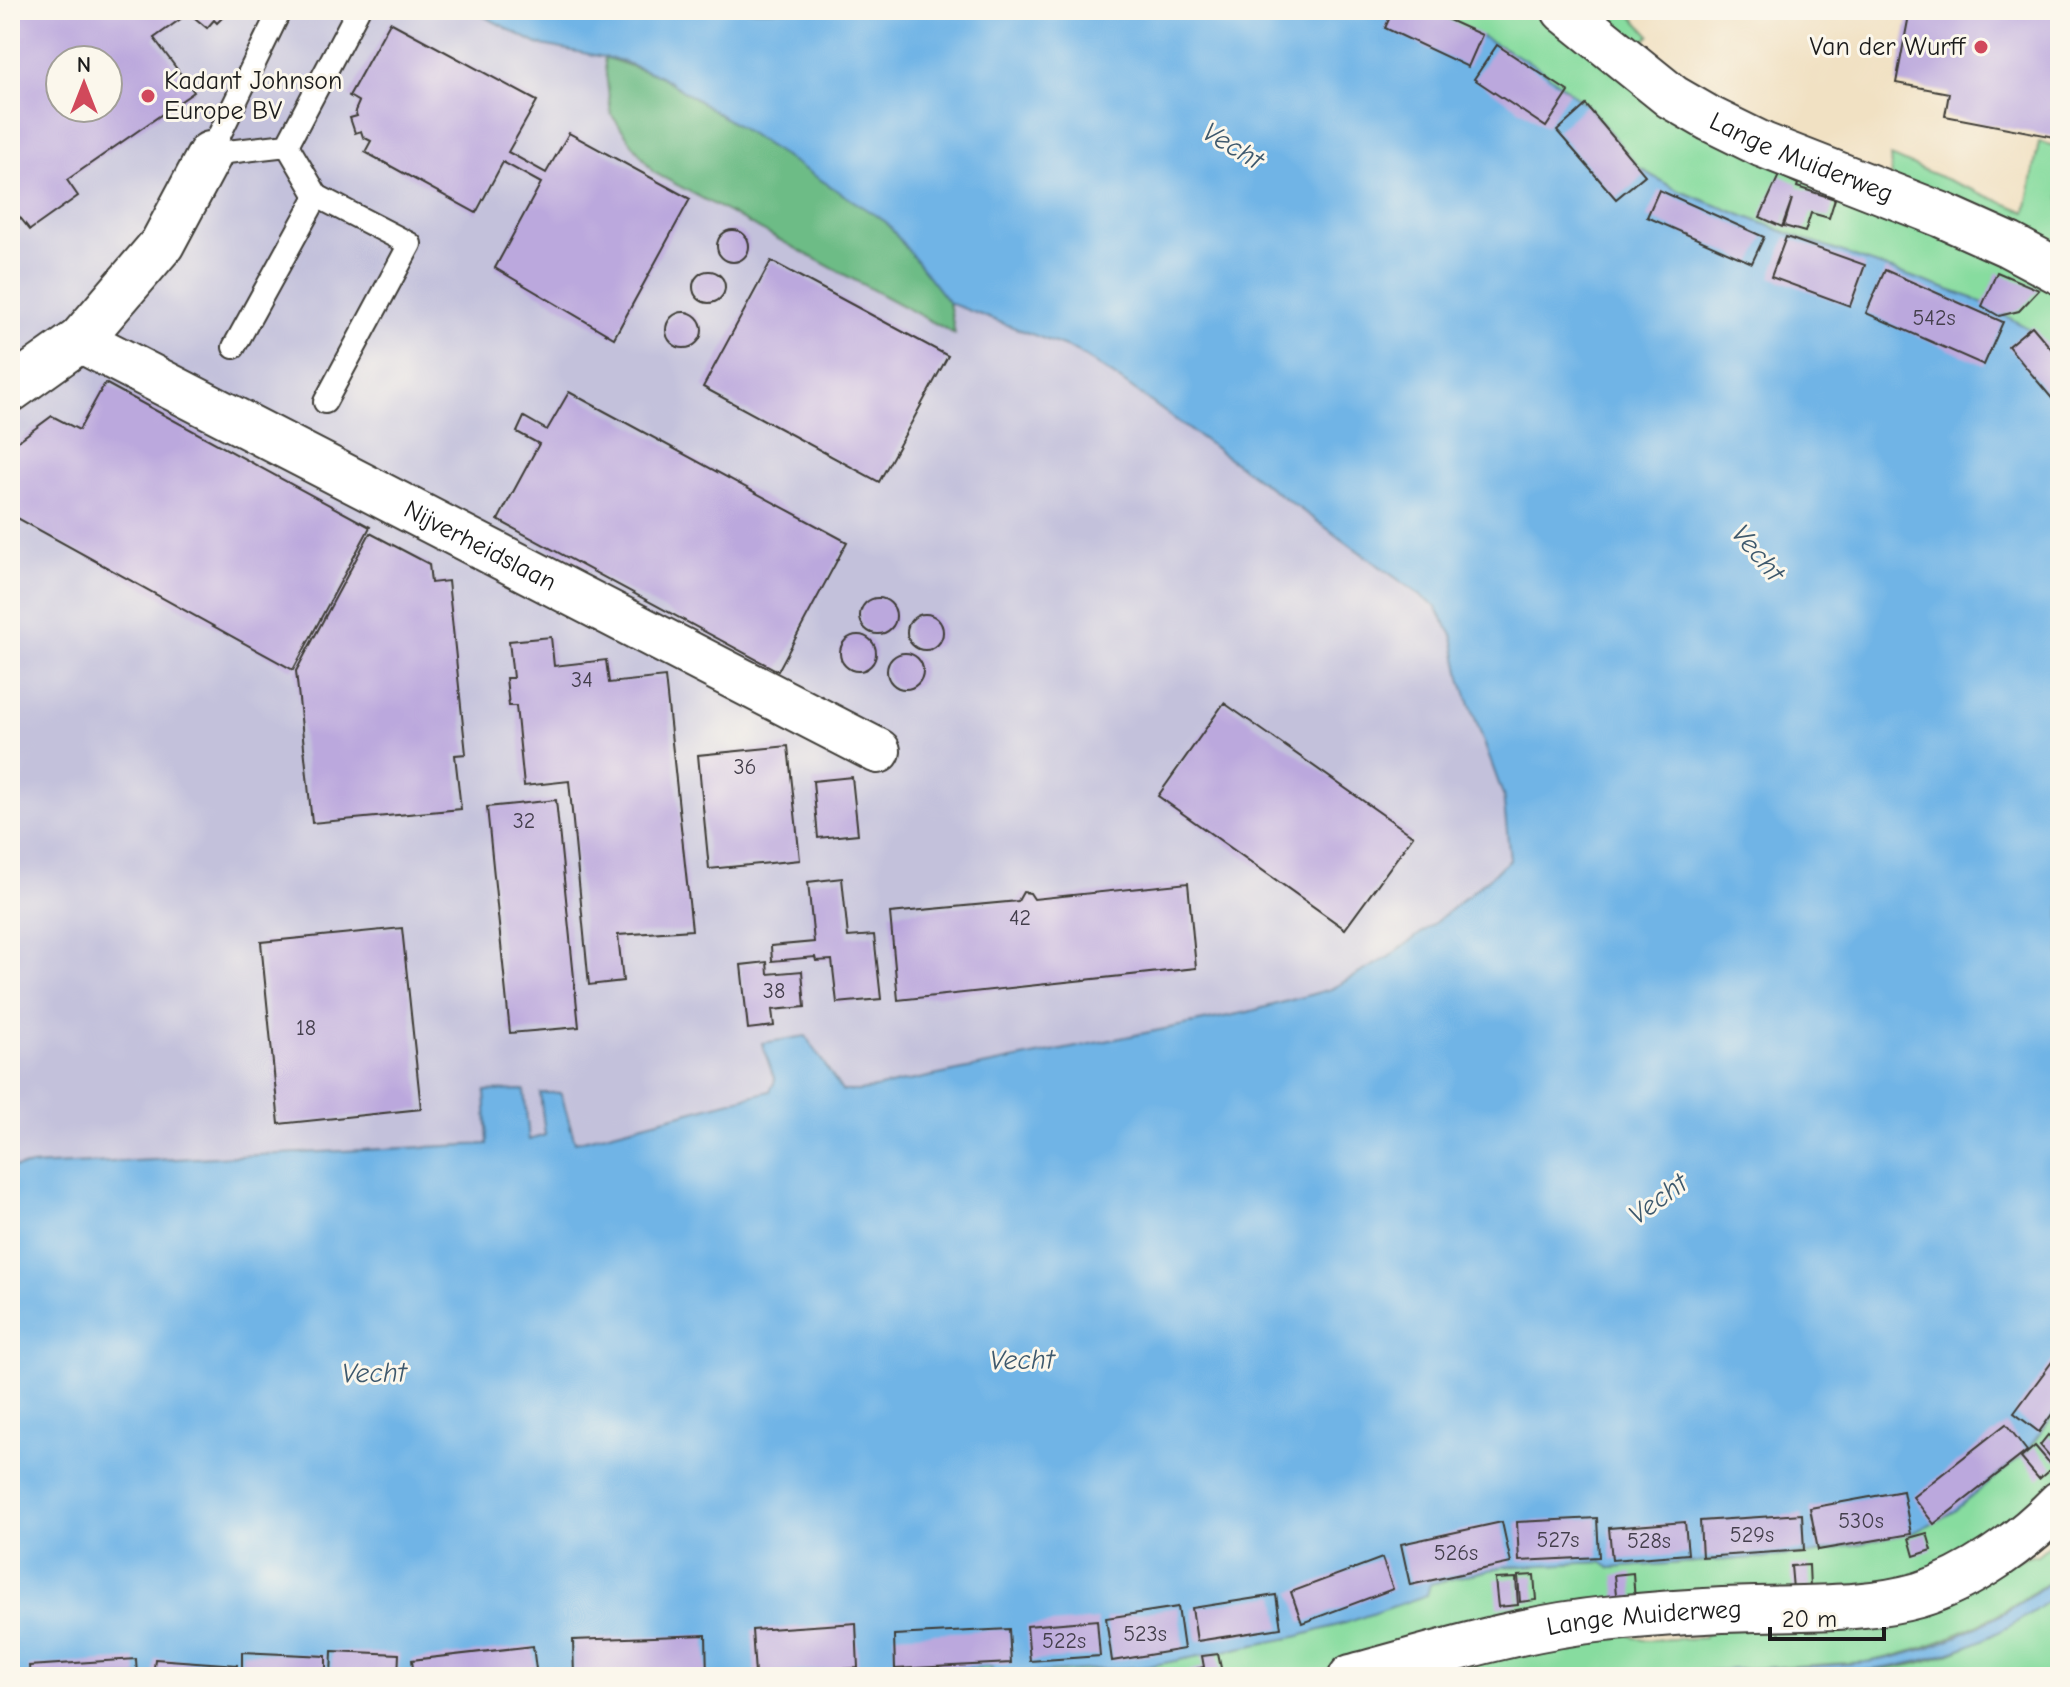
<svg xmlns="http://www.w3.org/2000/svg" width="2070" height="1687" viewBox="0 0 2070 1687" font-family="'Comic Neue',sans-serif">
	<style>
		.industrial { fill: #c3c1db; fill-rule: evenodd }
		.green { fill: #87dc9f; stroke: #527c5e; stroke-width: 2 }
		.forest { fill: #6dbc86; stroke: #446c51; stroke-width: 2 }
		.water { fill: #70b4e6; stroke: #466881; stroke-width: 2 }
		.building { fill: #bba8dd; fill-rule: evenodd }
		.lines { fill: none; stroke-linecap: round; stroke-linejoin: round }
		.service-casing { stroke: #3c3a35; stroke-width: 26 }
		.minor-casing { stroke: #3c3a35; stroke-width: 48 }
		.service { stroke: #fff; stroke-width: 22 }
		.minor { stroke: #fff; stroke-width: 44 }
		.poi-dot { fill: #d1495b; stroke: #fbf7ec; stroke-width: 3 }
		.labels { text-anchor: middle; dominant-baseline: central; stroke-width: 6; stroke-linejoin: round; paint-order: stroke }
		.number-label { font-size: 22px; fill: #443f4c }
		.poi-label { font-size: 26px; fill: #1c1c1c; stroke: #fbf7ec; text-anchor: end }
		.street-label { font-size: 26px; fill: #1c1c1c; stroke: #fbf7ec }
		.water-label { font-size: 28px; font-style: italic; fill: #3e596d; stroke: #fbf7ec }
	</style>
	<rect width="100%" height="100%" fill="#fbf7ec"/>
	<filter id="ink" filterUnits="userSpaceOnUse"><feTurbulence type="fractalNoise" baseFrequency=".0125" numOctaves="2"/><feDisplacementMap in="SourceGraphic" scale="16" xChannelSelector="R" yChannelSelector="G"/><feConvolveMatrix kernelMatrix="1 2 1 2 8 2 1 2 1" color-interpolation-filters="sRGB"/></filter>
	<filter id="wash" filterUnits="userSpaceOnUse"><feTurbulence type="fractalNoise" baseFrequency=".006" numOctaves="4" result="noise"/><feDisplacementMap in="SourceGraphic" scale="32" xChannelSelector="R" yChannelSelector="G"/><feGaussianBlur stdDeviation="1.8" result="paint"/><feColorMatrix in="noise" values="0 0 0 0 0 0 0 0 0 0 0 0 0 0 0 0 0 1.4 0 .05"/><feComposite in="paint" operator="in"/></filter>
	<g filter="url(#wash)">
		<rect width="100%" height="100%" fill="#f1e1c3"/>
		<!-- industrial -->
		<path class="industrial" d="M 10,10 L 659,10 L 1481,557 L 1579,866 L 1455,1058 L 10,1327 ZM 60,60 L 108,60 L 108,108 L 60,108 Z"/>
		<!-- green -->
		<g class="green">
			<polygon points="1422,10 1541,10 1564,26 2060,287 2060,364 2028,328 1972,298 1803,239 1677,190 1639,168"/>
			<polygon points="1581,10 1626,10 1650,35 1635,52"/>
			<polygon points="2039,142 2060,147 2060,258 1892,180 1890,156 2026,212"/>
			<polygon points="2060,1407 2060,1483 1947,1572 1411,1651 1313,1677 894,1677 897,1673 993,1667 994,1675 1144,1667 1299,1636 1345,1623 1430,1584 1502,1567 1602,1562 1610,1568 1811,1554 1915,1532 2025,1453"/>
			<path d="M 2060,1536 L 2060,1574 L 2056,1577 C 1996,1619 1937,1650 1865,1662 L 1707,1671 L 1705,1677 L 1679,1677 L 1678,1672 L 1674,1671 L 1628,1677 L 1399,1677 L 1624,1632 L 1643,1640 L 1704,1638 L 1714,1624 L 2037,1555 Z"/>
			<path d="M 2060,1591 L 2060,1677 L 1789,1677 C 1843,1674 1898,1673 1949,1654 C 1984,1641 2016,1619 2048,1601 Z"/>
		</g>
		<!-- forest -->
		<polygon class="forest" points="604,57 660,76 886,222 949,303 955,334 653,172 611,114"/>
		<!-- water -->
		<g class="water">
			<polygon points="472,10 1422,10 1477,34 1537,66 1589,107 1639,168 1677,190 1803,239 1972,298 2028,328 2060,364 2060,1407 2025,1453 1953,1512 1915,1532 1811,1554 1610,1568 1601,1562 1502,1567 1430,1584 1427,1595 1345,1623 1299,1636 1144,1667 993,1675 992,1667 897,1673 894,1677 10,1677 10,1167 488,1144 485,1091 524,1090 529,1140 545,1135 540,1093 561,1093 575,1142 770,1091 775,1081 762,1043 806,1036 842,1091 860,1091 1248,1012 1331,989 1389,957 1432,925 1510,860 1503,795 1462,682 1453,637 1435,606 1123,382 1076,351 949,303 886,222 660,76 619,60 537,44"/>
			<path d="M 2060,1574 L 2060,1591 C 1957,1679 1833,1677 1705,1677 L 1707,1671 C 1759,1667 1814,1668 1866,1662 C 1937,1653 2005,1618 2060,1574 Z"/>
		</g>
		<g id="blocks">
			<!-- building -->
			<g class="building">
				<path d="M 10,10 L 222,10 L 219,13 L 223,17 L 217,23 L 214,20 L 207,28 L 189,13 L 154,38 L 194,92 L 67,180 L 78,196 L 30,230 L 18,215 L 10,221 ZM 60,60 L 108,60 L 108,108 L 60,108 Z"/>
				<polygon points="1393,10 1427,10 1482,35 1468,67 1385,28"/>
				<polygon points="1910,10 2060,10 2060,138 1945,116 1949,93 1896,83"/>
				<polygon points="390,22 537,101 508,152 546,173 569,133 690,199 614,338 495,268 541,183 503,162 476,213 365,152 371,141 363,137 361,131 355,133 350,118 357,116 355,111 359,102 349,96"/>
				<polygon points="1497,45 1569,92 1546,127 1474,79"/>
				<polygon points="1586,105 1645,175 1616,199 1557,131"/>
				<polygon points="1779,175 1798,184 1797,187 1835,199 1829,218 1811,213 1805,232 1784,226 1792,199 1782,227 1760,217"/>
				<polygon points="1659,190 1764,237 1752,263 1647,217"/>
				<circle cx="733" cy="246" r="16"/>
				<polygon points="1786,237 1865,265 1850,306 1771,277"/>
				<polygon points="771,261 948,356 879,482 703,387"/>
				<polygon points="1885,270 2003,322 1984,365 1866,313"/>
				<circle cx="709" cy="287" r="16"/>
				<polygon points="1997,272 2039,290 2019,311 1999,316 1982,306"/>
				<circle cx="684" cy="330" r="18"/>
				<polygon points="2032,326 2060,359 2060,408 2008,346"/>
				<polygon points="105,383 370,527 293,670 10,514 10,447 52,416 79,430"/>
				<polygon points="569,392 847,542 778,671 498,520 539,444 517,432 524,417 547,430"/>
				<polygon points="370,533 429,564 431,583 448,581 466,754 455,755 461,809 312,823 296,671"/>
				<circle cx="878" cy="616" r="18"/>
				<circle cx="925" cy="632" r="18"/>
				<circle cx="858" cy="653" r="18"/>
				<polygon points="551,637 554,666 606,660 609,683 665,677 692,930 618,935 623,981 589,985 569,781 524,786 516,706 509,706 506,678 513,678 509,641"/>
				<circle cx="905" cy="671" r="18"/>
				<polygon points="1224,703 1413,836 1345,929 1158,796"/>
				<polygon points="788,746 800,860 709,869 698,755"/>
				<polygon points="852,777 858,834 818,838 813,781"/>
				<polygon points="556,800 579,1027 510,1033 487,807"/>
				<polygon points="842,878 848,937 874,935 881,999 837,1003 832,960 816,961 815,957 772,961 771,946 814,942 808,882"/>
				<polygon points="1188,883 1196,968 898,1000 890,913 1018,901 1023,892 1030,893 1034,899"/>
				<polygon points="402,928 421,1109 279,1124 261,942"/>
				<polygon points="767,962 768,974 802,971 805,1007 772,1010 774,1026 748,1029 741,965"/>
				<polygon points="2060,1351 2060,1403 2039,1432 2014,1413"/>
				<polygon points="2006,1424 2027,1451 1934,1524 1913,1497"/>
				<polygon points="2048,1435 2060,1444 2060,1458 2054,1461 2040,1445"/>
				<polygon points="2035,1446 2053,1467 2039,1479 2021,1458"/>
				<polygon points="1903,1491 1911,1534 1818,1550 1810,1508"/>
				<polygon points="1802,1514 1804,1550 1702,1557 1700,1521"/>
				<polygon points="1597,1518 1599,1557 1519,1561 1517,1522"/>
				<polygon points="1502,1522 1511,1563 1410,1585 1401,1544"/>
				<polygon points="1685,1522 1688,1554 1612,1560 1609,1528"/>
				<polygon points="1927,1533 1932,1550 1914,1556 1909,1538"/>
				<polygon points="1382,1558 1393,1589 1302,1623 1291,1592"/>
				<polygon points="1809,1565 1810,1588 1793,1589 1791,1566"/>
				<polygon points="1633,1573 1635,1602 1617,1604 1614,1575"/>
				<polygon points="1534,1575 1536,1600 1520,1602 1518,1576"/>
				<polygon points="1516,1578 1518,1605 1498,1607 1495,1579"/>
				<polygon points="1276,1595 1281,1628 1197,1641 1192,1608"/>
				<polygon points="1178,1607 1184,1649 1112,1661 1106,1618"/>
				<polygon points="1097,1620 1100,1656 1030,1661 1027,1626"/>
				<polygon points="856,1623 858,1668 755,1674 752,1630"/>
				<polygon points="1009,1629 1011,1663 895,1669 894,1635"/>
				<polygon points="706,1635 707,1677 574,1677 573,1640"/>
				<polygon points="533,1646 537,1677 414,1677 412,1660"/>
				<polygon points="332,1651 399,1654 398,1677 331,1677"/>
				<polygon points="242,1652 326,1656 326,1677 242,1677"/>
				<polygon points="1218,1654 1223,1677 1189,1677 1188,1671 1204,1667 1202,1656"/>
				<polygon points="136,1659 137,1677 30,1677 29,1666"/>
				<polygon points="155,1659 237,1665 236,1677 153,1677"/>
			</g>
		</g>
	</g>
	<g filter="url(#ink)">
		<use href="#blocks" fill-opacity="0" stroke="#3c3a35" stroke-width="2"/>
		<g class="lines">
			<!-- service casing -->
			<g class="service-casing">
				<g id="service">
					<polyline points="210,154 287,145 358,10"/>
					<polyline points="210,154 280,10"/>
					<polyline points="317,196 410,244 325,402"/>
					<polyline points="234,347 317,196 287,145"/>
				</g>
			</g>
			<!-- minor casing -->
			<g class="minor-casing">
				<g id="minor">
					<path id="s1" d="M 1564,10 L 1672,97 L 1710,119 L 1763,145 L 1942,215 L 2009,245 L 2060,272"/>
					<path id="s2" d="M 80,340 L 878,751"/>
					<polyline points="10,390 80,340 162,244 210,154"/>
					<path id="s3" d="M 1351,1677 C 1434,1655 1518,1628 1605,1619 C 1655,1614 1706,1610 1756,1609 C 1810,1607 1866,1610 1919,1595 C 1971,1579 2022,1542 2060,1503"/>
				</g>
			</g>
			<!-- service -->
			<use href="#service" class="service"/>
			<!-- minor -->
			<use href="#minor" class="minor"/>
		</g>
	</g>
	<!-- markers -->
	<g class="poi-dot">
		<circle cx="1981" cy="47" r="8"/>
		<circle cx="148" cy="96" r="8"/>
	</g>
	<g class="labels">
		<!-- number labels -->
		<g class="number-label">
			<text x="1934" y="318">542s</text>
			<text x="582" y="680">34</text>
			<text x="745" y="767">36</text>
			<text x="524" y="821">32</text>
			<text x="1020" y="918">42</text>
			<text x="774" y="991">38</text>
			<text x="306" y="1028">18</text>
			<text x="1861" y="1521">530s</text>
			<text x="1752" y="1535">529s</text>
			<text x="1558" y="1540">527s</text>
			<text x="1649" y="1541">528s</text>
			<text x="1456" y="1553">526s</text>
			<text x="1145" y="1634">523s</text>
			<text x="1064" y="1641">522s</text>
		</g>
		<!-- poi labels -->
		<g class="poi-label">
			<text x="1965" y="47">Van der Wurff</text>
			<text x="164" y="81" text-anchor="start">Kadant Johnson<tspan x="164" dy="30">Europe BV</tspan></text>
		</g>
		<!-- street labels -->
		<g class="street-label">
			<text stroke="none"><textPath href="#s1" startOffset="282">Lange Muiderweg</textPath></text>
			<text stroke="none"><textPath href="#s2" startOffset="450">Nijverheidslaan</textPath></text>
			<text stroke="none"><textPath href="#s3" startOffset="300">Lange Muiderweg</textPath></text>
		</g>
		<!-- water labels -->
		<g class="water-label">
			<text transform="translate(1233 146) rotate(31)">Vecht</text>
			<text transform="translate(1758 553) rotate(50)">Vecht</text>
			<text transform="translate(1658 1199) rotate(-36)">Vecht</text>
			<text transform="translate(1022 1360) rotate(-1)">Vecht</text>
			<text transform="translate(374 1373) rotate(-1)">Vecht</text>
		</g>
	</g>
	<!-- margin -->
	<rect width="2070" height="1687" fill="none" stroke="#fbf7ec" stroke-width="40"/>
	<!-- north arrow -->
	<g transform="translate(84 84)"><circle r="38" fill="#fbf7ec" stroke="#a29f99" stroke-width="2"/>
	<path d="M0-6L14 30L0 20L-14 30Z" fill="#d1495b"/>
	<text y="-12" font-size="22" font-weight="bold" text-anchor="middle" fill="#1c1c1c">N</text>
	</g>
	<!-- scale -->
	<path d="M1770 1627v12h114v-12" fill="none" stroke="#1c1c1c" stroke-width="4"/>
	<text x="1782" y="1627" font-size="24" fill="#1c1c1c" stroke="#fbf7ec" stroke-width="6" paint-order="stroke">20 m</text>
</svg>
